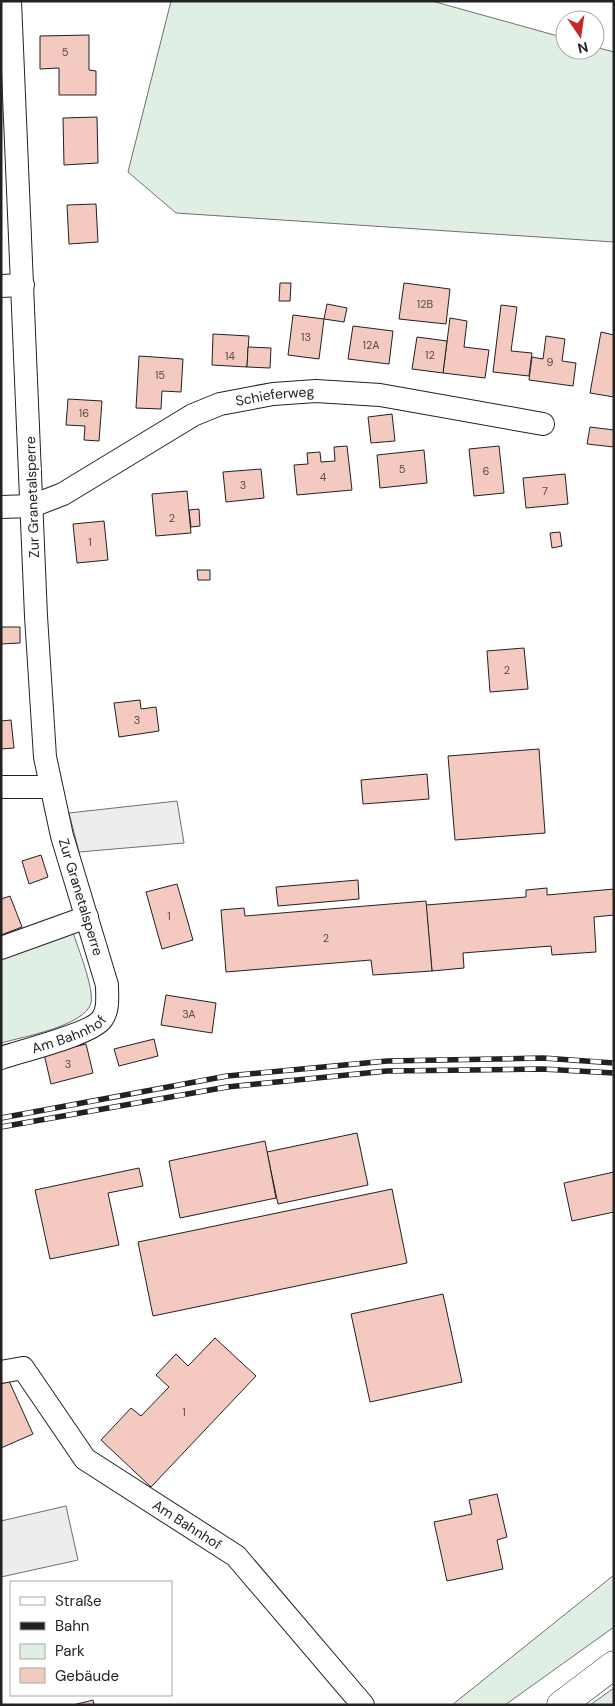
<svg xmlns="http://www.w3.org/2000/svg" width="615" height="1706" viewBox="0 0 615 1706" font-family="'DM Sans',sans-serif">
	<style>
		.green { fill: #e0efe3; stroke: #6f6f6f }
		.parking { fill: #ededed; stroke: #6f6f6f }
		.building { fill: #f3c9c0; stroke: #222 }
		.lines { fill: none; stroke-linecap: round; stroke-linejoin: round }
		.minor-casing { stroke: #222; stroke-width: 24 }
		.highway-casing { stroke: #222; stroke-width: 29 }
		.minor { stroke: #fff; stroke-width: 22 }
		.highway { stroke: #fff; stroke-width: 28 }
		.rail-casing { stroke: #222; stroke-width: 5.5 }
		.rail { stroke: #fff; stroke-width: 4; stroke-dasharray: 11; stroke-linecap: butt }
		.labels { text-anchor: middle; dominant-baseline: central; stroke-width: 4; stroke-linejoin: round; paint-order: stroke }
		.number-label { font-size: 11px; fill: #564c4a }
		.street-label { font-size: 14px; fill: #222; stroke: #fff }
	</style>
	<rect width="100%" height="100%" fill="#fff"/>
	<!-- green -->
	<g class="green">
		<polygon points="171,1 432,1 565,38 565,50 595,50 595,47 614,52 614,242 176,213 128,172"/>
		<path d="M 73,932 C 78,949 94,987 91,1003 C 85,1026 22,1037 1,1043 L 1,957 Z"/>
		<polygon points="614,1575 614,1627 505,1705 452,1705"/>
		<polygon points="614,1688 614,1705 590,1705"/>
	</g>
	<!-- parking -->
	<g class="parking">
		<polygon points="177,801 184,843 79,852 69,813"/>
		<polygon points="66,1506 78,1560 1,1577 1,1521"/>
	</g>
	<!-- building -->
	<g class="building">
		<polygon points="89,35 89,70 96,71 96,95 59,95 59,68 40,69 40,36"/>
		<polygon points="97,117 98,163 64,165 63,118"/>
		<polygon points="96,204 98,242 69,244 67,205"/>
		<polygon points="280,283 291,283 290,301 279,301"/>
		<polygon points="404,283 450,289 446,324 399,319"/>
		<polygon points="327,304 347,308 344,322 324,319"/>
		<polygon points="501,305 517,307 511,351 532,353 529,376 493,372"/>
		<polygon points="293,315 324,319 319,359 288,355"/>
		<polygon points="450,318 467,321 464,347 489,350 485,378 443,373"/>
		<polygon points="353,326 393,331 389,364 348,359"/>
		<polygon points="601,332 614,335 614,397 590,393"/>
		<polygon points="213,334 249,336 247,367 212,365"/>
		<polygon points="546,336 565,339 562,361 576,363 573,386 529,380 532,357 543,359"/>
		<polygon points="417,337 447,341 443,373 412,369"/>
		<polygon points="248,347 271,348 270,368 247,367"/>
		<polygon points="139,356 183,359 181,392 162,391 161,409 136,408"/>
		<polygon points="68,399 102,401 99,441 84,440 85,426 66,425"/>
		<polygon points="392,414 395,441 371,443 368,417"/>
		<polygon points="590,427 614,430 614,447 587,444"/>
		<polygon points="347,446 352,490 297,495 294,465 308,464 307,453 320,452 321,462 335,461 334,447"/>
		<polygon points="499,446 504,493 474,496 469,449"/>
		<polygon points="424,450 427,483 380,488 377,455"/>
		<polygon points="261,469 264,498 226,502 223,472"/>
		<polygon points="565,474 568,504 526,508 523,478"/>
		<polygon points="187,491 191,533 156,536 152,494"/>
		<polygon points="199,509 200,526 191,527 189,510"/>
		<polygon points="104,521 108,560 77,563 73,524"/>
		<polygon points="560,532 562,546 552,548 550,533"/>
		<polygon points="197,570 210,570 210,580 198,580"/>
		<polygon points="1,627 20,627 20,643 1,644"/>
		<polygon points="524,648 528,689 490,692 487,651"/>
		<polygon points="140,700 141,709 156,707 159,731 119,737 114,703"/>
		<polygon points="11,720 14,748 1,749 1,721"/>
		<polygon points="539,749 545,833 455,840 448,756"/>
		<polygon points="427,774 429,799 363,804 361,780"/>
		<polygon points="41,855 48,877 29,884 22,861"/>
		<polygon points="358,880 359,899 278,906 276,887"/>
		<polygon points="177,884 193,940 162,949 146,892"/>
		<polygon points="547,888 547,895 614,889 614,915 594,917 596,952 552,955 551,946 463,953 464,968 432,971 426,905 526,897 526,890"/>
		<polygon points="10,896 22,927 1,935 1,899"/>
		<polygon points="426,901 432,971 373,975 371,960 226,972 221,910 244,908 245,916"/>
		<polygon points="166,995 216,1003 212,1033 161,1025"/>
		<polygon points="154,1039 158,1056 119,1066 114,1049"/>
		<polygon points="86,1044 93,1073 51,1084 44,1054"/>
		<polygon points="357,1133 368,1185 278,1204 267,1152"/>
		<polygon points="265,1141 276,1198 180,1218 169,1161"/>
		<polygon points="139,1168 143,1186 108,1193 119,1245 50,1259 35,1190"/>
		<polygon points="614,1172 614,1212 572,1221 564,1183"/>
		<polygon points="392,1189 407,1263 153,1316 138,1242"/>
		<polygon points="443,1294 462,1382 370,1402 351,1314"/>
		<polygon points="215,1338 256,1376 151,1487 101,1440 131,1408 141,1416 169,1387 156,1375 176,1354 188,1366"/>
		<polygon points="9,1381 33,1434 1,1448 1,1384"/>
		<polygon points="497,1494 507,1537 497,1540 503,1569 447,1581 434,1522 472,1514 469,1500"/>
		<polygon points="93,1700 94,1705 73,1705"/>
	</g>
	<g class="lines">
		<!-- minor casing -->
		<g class="minor-casing">
			<g id="minor">
				<polyline points="1,286 23,285"/>
				<path id="s1" d="M 1,507 L 32,506 L 63,494 L 193,415 L 220,404 L 273,394 L 316,391 L 380,395 L 543,424"/>
				<polyline points="1,787 50,787"/>
				<polyline points="1,948 87,917"/>
				<path id="s2" d="M 1,1058 C 21,1051 92,1034 102,1019 C 109,1009 107,997 107,985 L 62,836 L 45,757 L 36,616 L 10,1"/>
				<path id="s3" d="M 1,1372 L 23,1368 L 85,1459 L 236,1556 L 363,1705"/>
			</g>
		</g>
		<!-- highway casing -->
		<g class="highway-casing">
			<polyline id="highway" points="561,1705 614,1665"/>
		</g>
		<!-- minor -->
		<use href="#minor" class="minor"/>
		<!-- highway -->
		<use href="#highway" class="highway"/>
		<!-- rail casing -->
		<g class="rail-casing">
			<g id="rail">
				<polyline points="1,1118 227,1076 387,1061 543,1058 614,1063"/>
				<polyline points="1,1127 227,1087 387,1071 542,1069 614,1073"/>
			</g>
		</g>
		<!-- rail -->
		<use href="#rail" class="rail"/>
	</g>
	<g class="labels">
		<!-- number labels -->
		<g class="number-label">
			<text x="65" y="52">5</text>
			<text x="425" y="304">12B</text>
			<text x="306" y="337">13</text>
			<text x="371" y="345">12A</text>
			<text x="430" y="355">12</text>
			<text x="230" y="356">14</text>
			<text x="550" y="362">9</text>
			<text x="160" y="375">15</text>
			<text x="84" y="413">16</text>
			<text x="402" y="469">5</text>
			<text x="486" y="471">6</text>
			<text x="323" y="477">4</text>
			<text x="243" y="485">3</text>
			<text x="545" y="491">7</text>
			<text x="172" y="518">2</text>
			<text x="90" y="542">1</text>
			<text x="507" y="670">2</text>
			<text x="137" y="720">3</text>
			<text x="169" y="916">1</text>
			<text x="326" y="938">2</text>
			<text x="189" y="1014">3A</text>
			<text x="68" y="1064">3</text>
			<text x="184" y="1412">1</text>
		</g>
		<!-- street labels -->
		<g class="street-label">
			<text stroke="none"><textPath href="#s1" startOffset="301">Schieferweg</textPath></text>
			<text transform="translate(32 497) rotate(-92)">Zur Granetalsperre</text>
			<text transform="translate(81 897) rotate(73)">Zur Granetalsperre</text>
			<text stroke="none"><textPath href="#s2" startOffset="72">Am Bahnhof</textPath></text>
			<text stroke="none"><textPath href="#s3" startOffset="254">Am Bahnhof</textPath></text>
		</g>
	</g>
	<!-- border -->
	<rect width="615" height="1706" fill="none" stroke="#222222" stroke-width="5"/>
	<!-- legend -->
	<rect x="10" y="1581" width="162" height="115" fill="#ffffff" stroke="#a7a7a7"/>
	<rect x="20" y="1597" width="25" height="8" fill="#ffffff" stroke="#a7a7a7"/>
	<text x="55" y="1606" font-size="15" fill="#222222">Straße</text>
	<rect x="20" y="1622" width="25" height="8" fill="#222222" stroke="#a7a7a7"/>
	<text x="55" y="1631" font-size="15" fill="#222222">Bahn</text>
	<rect x="20" y="1644" width="25" height="15" fill="#e0efe3" stroke="#a7a7a7"/>
	<text x="55" y="1656" font-size="15" fill="#222222">Park</text>
	<rect x="20" y="1668" width="25" height="15" fill="#f3c9c0" stroke="#a7a7a7"/>
	<text x="55" y="1681" font-size="15" fill="#222222">Gebäude</text>
	<!-- north arrow -->
	<g transform="translate(580 35) rotate(167)"><circle r="24" fill="#ffffff" stroke="#a7a7a7"/>
	<path d="M0-4L9 19L0 12L-9 19Z" fill="#c62828"/>
	<text y="-8" font-size="14" font-weight="bold" text-anchor="middle" fill="#222222">N</text>
	</g>
</svg>
